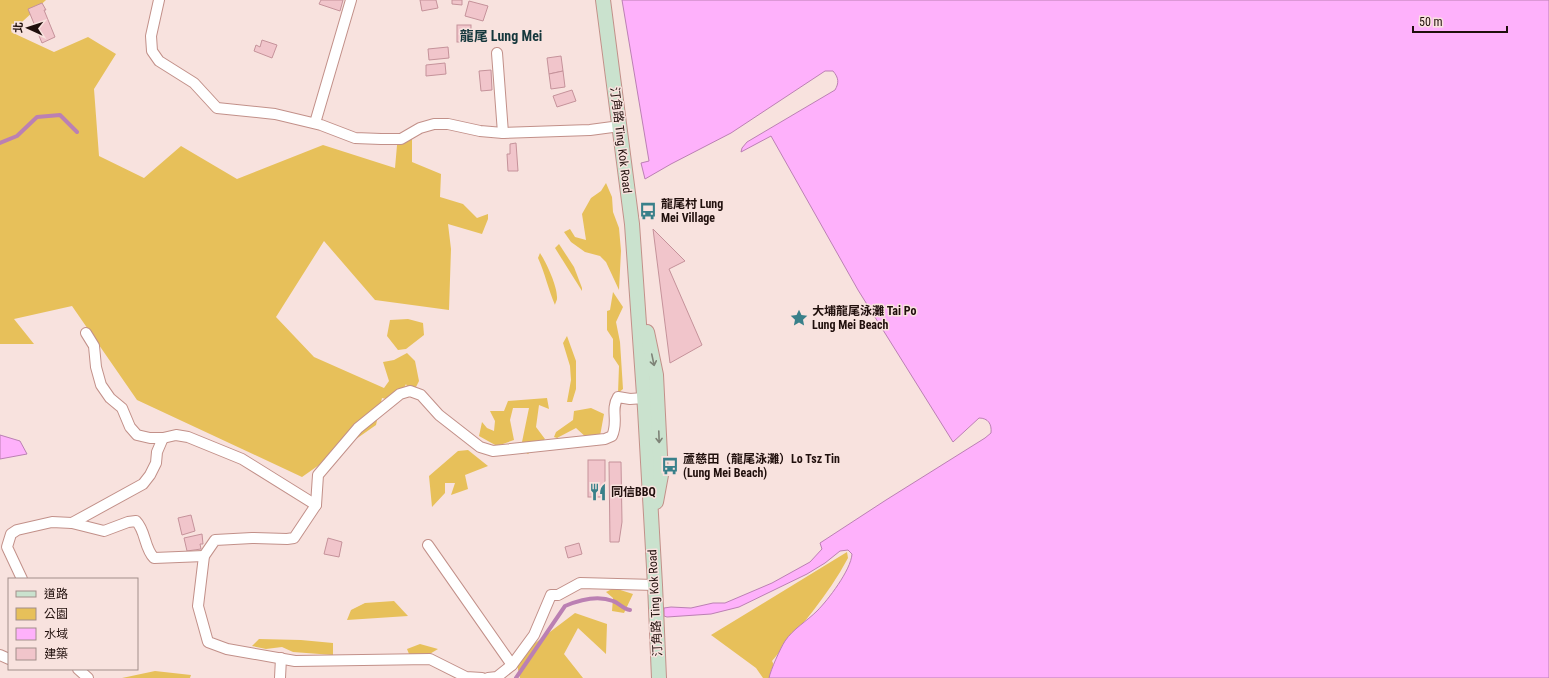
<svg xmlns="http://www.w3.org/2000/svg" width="1549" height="678" viewBox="0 0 1549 678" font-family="'Roboto Condensed','Noto Sans TC',sans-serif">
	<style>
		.green { fill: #e7c05a }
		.water { fill: #feb1fb; stroke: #bb80b3 }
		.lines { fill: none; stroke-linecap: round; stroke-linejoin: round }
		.stream { stroke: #bb80b3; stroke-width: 4 }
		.building { fill: #f1c5cb; stroke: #c5929a }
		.street-casing { stroke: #c29089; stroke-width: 12 }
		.secondary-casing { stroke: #c29089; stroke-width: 16 }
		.street { stroke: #fff; stroke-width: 10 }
		.secondary { stroke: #cae2ce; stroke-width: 14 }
		.oneway { stroke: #7e8377 }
		.labels { text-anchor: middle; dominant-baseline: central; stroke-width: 3; stroke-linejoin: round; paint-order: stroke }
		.street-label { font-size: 12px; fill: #200f0c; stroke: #f8e2de }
		.poi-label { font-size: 12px; font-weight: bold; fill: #200f0c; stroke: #f8e2de; text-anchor: start }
		.quarter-label { font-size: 14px; font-weight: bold; fill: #15373c; stroke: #f8e2de }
	</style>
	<rect width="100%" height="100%" fill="#f8e2de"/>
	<!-- green -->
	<g class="green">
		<polygon points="0,0 46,0 11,32 54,52 88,37 116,54 94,89 99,156 144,178 181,146 237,179 323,145 395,168 398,134 412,136 412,162 441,174 440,197 463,204 477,218 488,214 488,219 482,234 448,224 451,249 449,310 375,300 324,241 276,317 314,357 384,388 389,381 383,362 394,360 407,353 415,361 419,381 411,397 406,384 398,402 382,398 376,425 302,477 137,400 72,306 14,319 34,344 0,344"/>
		<polygon points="606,183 612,197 613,212 619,228 621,251 619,290 606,262 600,256 585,252 571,242 564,232 570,229 575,237 586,240 582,214 591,198 601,191"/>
		<polygon points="559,244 574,267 582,288 582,291 555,248"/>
		<path d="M 540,253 C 546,262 558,287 557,299 C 557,300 555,304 555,305 C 548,289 545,273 538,258 Z"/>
		<polygon points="613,292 623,307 616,322 620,342 623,389 618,393 619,366 613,357 613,339 607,330 607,311 610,310"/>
		<polygon points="408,319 423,323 424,335 406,349 398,350 387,336 390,320"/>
		<polygon points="567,336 576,361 576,389 572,402 567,402 571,380 570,366 563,343"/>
		<polygon points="547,398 549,409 539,405 536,427 545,439 528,454 519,449 522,442 529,408 513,408 510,420 514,440 497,446 479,436 482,422 487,428 494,431 495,421 490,411 504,411 508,401"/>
		<polygon points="591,408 604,414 600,436 588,439 576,428 557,438 554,437 556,432 573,420 574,411"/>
		<polygon points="468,450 488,466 465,475 468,489 451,495 455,483 445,483 445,493 432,507 429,476 458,451"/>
		<path d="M 847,552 L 848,558 C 828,596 799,628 772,661 L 776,669 L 770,678 L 763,678 L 756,668 L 711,635 Z"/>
		<polygon points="614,588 633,594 624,613 612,611 613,598 606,592"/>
		<polygon points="394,601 408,616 347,620 351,610 365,603"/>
		<polygon points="575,613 607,624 606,654 578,628 564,654 583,678 520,678 517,665 530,647"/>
		<polygon points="259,639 301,640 333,643 333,655 293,652 282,647 266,649 252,646"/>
		<polygon points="420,644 438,649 428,655 409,654 407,649"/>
		<polygon points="155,671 191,675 190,678 122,678"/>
	</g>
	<!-- water -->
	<g class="water">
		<path d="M 622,0 L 1549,0 L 1549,678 L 769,678 C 771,669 780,649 785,641 C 793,629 807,621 817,611 C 828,600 851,570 852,554 L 848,550 L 840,551 L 825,563 L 807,574 L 739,607 L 711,614 L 667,617 L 664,616 L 664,608 L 671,607 L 691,608 L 713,603 L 725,603 L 772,583 L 810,562 L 822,549 L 820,543 L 886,500 L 985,438 L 991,433 C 992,424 988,418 979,418 L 953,442 L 858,290 L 771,136 L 741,152 L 742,148 L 747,142 L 835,90 C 839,83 839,78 833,71 L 825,71 L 731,133 L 671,164 L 645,179 L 641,163 L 649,161 Z"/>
		<polygon points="0,435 20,441 27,454 0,459"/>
	</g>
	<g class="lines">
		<!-- stream -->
		<g class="stream">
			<polyline points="0,143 17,136 37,117 60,115 77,132"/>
			<path d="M 516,678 L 565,606 C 579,600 598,595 613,601 C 619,603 623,609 630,610"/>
		</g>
	</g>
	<!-- building -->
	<g class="building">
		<polygon points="321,0 343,0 340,11 319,4"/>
		<polygon points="420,0 436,0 438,8 422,11"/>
		<polygon points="452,0 462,0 462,5 452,4"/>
		<polygon points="469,1 488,6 483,21 465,16"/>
		<polygon points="42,3 46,10 44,10 55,37 42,43 28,9"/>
		<rect x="457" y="25" width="14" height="17"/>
		<polygon points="262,40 277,45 272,58 254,51 256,45 260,47"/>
		<polygon points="448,47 449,58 429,60 428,49"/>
		<polygon points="561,56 563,71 549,74 547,58"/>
		<polygon points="445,63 446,74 426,76 426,65"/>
		<polygon points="491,70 492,90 481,91 479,71"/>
		<polygon points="563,71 565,87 551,89 549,74"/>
		<polygon points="572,90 576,101 557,107 553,96"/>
		<polygon points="516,143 518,171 508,171 507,154 510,154 510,144"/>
		<polygon points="653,229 685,261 669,269 702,345 670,363"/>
		<rect x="588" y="460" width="17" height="37"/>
		<polygon points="609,462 621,462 622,522 619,542 610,542"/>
		<polygon points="191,515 195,531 182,535 178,518"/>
		<polygon points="202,534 203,544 200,544 201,549 187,551 184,538"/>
		<polygon points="328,538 342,542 339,557 324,554"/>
		<polygon points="579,543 582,554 568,558 565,547"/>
	</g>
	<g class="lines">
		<!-- street casing -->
		<g class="street-casing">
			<g id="street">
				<polyline points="159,0 151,36 152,51 159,61 194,83 217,108 275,114 321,125 355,138 381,139 401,139 420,128 434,124 448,124 480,131 503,133 590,130 620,126"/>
				<polyline points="497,53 503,133"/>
				<polyline points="315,123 351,0"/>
				<polyline points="86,333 94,346 96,367 101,385 110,398 122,408 130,427 137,435 150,438 163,438 176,435 188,437 242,459 316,505"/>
				<polyline points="72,523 143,484 150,475 156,463 157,452 163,438"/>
				<polyline points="428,545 512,665"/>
				<path d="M 22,579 L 7,547 L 11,534 L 17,530 L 52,522 L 72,523 L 104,531 L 128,522 L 136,521 C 146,531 144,548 154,558 L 204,556"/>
				<polyline points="0,655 9,659"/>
				<polyline points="78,669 88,678"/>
				<polyline points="280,678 281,658"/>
				<path d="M 482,678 L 466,677 L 430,659 L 295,661 L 227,649 L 208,642 L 198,606 L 204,556 L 215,540 L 252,538 L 287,539 L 294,538 L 316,505 L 318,475 L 358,428 L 400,394 L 410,391 L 421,395 L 439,415 L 480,447 L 493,451 L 605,439 L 612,436 C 619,421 610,410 618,397 L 630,399 L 644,398"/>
				<polyline points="488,678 497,677 512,665 534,635 551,595 558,595 580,583 655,585"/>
			</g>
		</g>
		<!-- secondary casing -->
		<g class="secondary-casing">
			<g id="secondary">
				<polyline points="603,0 632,224 645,409 655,585 659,678"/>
				<polyline points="647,332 656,375 661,475 656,502"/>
			</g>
		</g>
		<!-- street -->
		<use href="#street" class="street"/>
		<!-- secondary -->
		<use href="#secondary" class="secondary"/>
	</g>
	<!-- one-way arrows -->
	<defs><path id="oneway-shaft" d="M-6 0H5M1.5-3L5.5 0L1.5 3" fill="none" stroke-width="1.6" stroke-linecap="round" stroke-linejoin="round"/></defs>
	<g class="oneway">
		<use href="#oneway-shaft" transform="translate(653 360) rotate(78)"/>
		<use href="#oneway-shaft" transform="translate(659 437) rotate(88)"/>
	</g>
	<!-- icons -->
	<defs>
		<g id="bus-bare" transform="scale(1.38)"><path d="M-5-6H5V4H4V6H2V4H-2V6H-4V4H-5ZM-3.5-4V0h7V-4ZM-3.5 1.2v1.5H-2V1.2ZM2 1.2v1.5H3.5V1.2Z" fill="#39808a" stroke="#f8e2de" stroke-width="2.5" paint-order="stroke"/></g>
		<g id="sight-bare" transform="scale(1.38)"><path d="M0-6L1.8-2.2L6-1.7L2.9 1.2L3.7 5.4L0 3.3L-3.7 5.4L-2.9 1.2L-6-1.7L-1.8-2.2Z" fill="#39808a" stroke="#f8e2de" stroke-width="2.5" paint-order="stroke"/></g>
		<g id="restaurant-bare" transform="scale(1.38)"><path d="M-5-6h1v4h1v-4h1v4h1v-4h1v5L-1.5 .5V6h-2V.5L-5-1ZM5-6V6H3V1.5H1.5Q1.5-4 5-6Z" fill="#39808a" stroke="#f8e2de" stroke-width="2.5" paint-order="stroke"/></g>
	</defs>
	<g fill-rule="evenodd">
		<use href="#bus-bare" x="648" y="211"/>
		<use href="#sight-bare" x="799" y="318"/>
		<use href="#bus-bare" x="670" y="466"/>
		<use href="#restaurant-bare" x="598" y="492"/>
	</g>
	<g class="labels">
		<!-- street labels -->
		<g class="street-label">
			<text transform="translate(621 140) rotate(83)">汀角路 Ting Kok Road</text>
			<text transform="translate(655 603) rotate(-93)">汀角路 Ting Kok Road</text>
		</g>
		<!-- poi labels -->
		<g class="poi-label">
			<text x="661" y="204">龍尾村 Lung<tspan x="661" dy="14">Mei Village</tspan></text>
			<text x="812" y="311">大埔龍尾泳灘 Tai Po<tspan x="812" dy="14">Lung Mei Beach</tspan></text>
			<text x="683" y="459">蘆慈田（龍尾泳灘）Lo Tsz Tin<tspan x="683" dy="14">(Lung Mei Beach)</tspan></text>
			<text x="611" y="492">同信BBQ</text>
		</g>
		<!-- quarter labels -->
		<g class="quarter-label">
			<text x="501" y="36">龍尾 Lung Mei</text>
		</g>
	</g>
	<!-- legend -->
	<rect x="8" y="578" width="130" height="92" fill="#f8e2de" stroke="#a28e8a"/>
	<rect x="16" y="591" width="20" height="6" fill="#cae2ce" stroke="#a28e8a"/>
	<text x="44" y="598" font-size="12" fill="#200f0c">道路</text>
	<rect x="16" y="608" width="20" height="12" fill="#e7c05a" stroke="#a28e8a"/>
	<text x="44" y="618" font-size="12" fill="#200f0c">公園</text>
	<rect x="16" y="628" width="20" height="12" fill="#feb1fb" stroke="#a28e8a"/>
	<text x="44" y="638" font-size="12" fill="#200f0c">水域</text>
	<rect x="16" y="648" width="20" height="12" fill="#f1c5cb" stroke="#a28e8a"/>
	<text x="44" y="658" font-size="12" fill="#200f0c">建築</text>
	<!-- north arrow -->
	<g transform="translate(28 28) rotate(273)" stroke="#f8e2de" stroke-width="3" paint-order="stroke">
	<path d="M0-3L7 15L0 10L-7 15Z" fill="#200f0c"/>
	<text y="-6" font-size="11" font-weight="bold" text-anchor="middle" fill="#200f0c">北</text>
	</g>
	<!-- scale -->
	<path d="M1413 26v6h94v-6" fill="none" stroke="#200f0c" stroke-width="2"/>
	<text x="1419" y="26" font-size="12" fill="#200f0c" stroke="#f8e2de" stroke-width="3" paint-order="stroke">50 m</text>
</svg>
